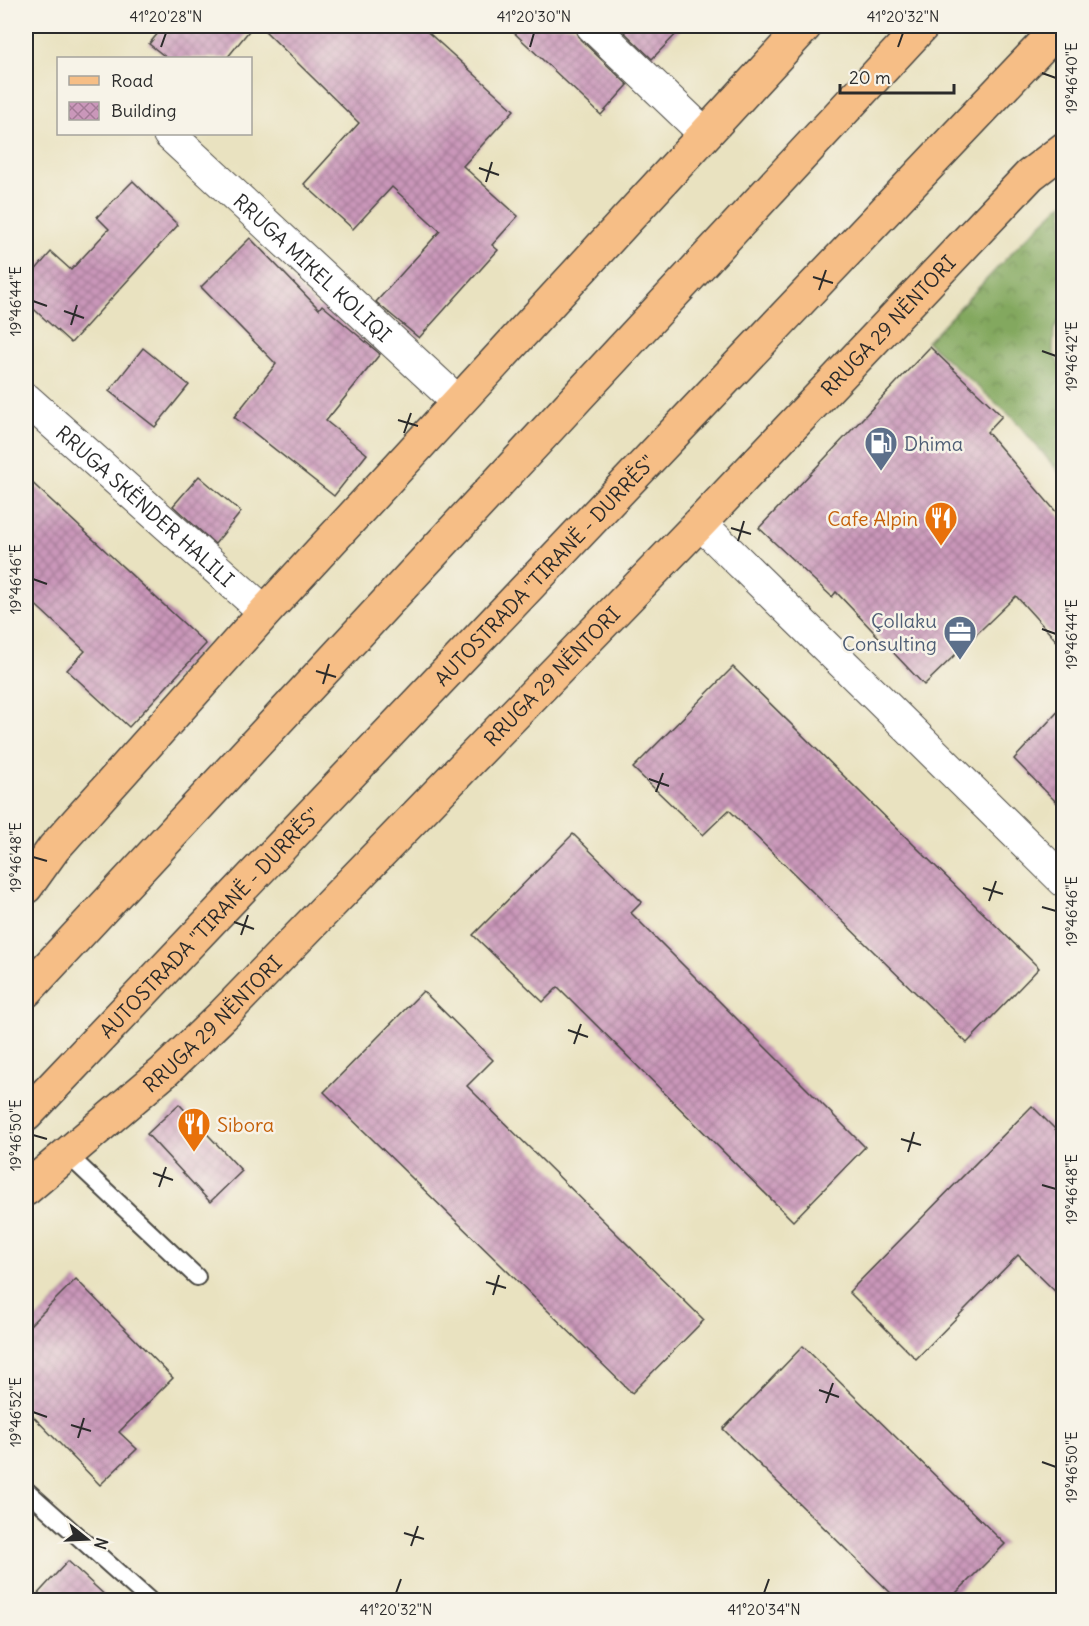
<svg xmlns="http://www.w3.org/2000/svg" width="1089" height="1626" viewBox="0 0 1089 1626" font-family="Delius,sans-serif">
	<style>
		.forest { fill: url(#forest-crowns); stroke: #576a44; stroke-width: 1.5 }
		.building { fill: url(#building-cross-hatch) }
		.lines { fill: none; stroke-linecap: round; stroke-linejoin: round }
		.service-casing { stroke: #484641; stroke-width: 20 }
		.minor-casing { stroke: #484641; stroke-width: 34 }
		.primary-casing { stroke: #484641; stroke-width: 36 }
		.trunk-casing { stroke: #484641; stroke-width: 36 }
		.service { stroke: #fff; stroke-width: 16 }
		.minor { stroke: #fff; stroke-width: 32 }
		.primary { stroke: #f6be86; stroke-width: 33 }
		.trunk { stroke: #f6be86; stroke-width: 33 }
		.ticks { fill: none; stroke: #2b2b2b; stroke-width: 2 }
		.labels { text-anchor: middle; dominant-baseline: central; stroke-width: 5; stroke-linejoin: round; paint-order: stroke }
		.street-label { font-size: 20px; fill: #2b2b2b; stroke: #f7f3e8 }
		.service-label { font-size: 20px; fill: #4e5e75; stroke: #f7f3e8; text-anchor: start }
		.food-label { font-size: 20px; fill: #c56008; stroke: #f7f3e8; text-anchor: end }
		.neatline { fill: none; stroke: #2b2b2b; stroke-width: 2 }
		.ticks-label { font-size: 15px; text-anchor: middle; fill: #2b2b2b }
	</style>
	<defs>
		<pattern id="forest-crowns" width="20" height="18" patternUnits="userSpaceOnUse" patternTransform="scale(1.5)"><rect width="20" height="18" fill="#83a85e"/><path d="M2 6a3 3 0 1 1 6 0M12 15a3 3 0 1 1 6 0" fill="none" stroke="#6b894e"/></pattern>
		<pattern id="building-cross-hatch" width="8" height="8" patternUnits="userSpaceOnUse" patternTransform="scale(1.5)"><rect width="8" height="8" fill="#ca97ba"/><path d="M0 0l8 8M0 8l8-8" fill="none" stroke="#a47b97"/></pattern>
	</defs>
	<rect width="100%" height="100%" fill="#f7f3e8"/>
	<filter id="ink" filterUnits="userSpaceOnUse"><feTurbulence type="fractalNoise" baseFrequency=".0167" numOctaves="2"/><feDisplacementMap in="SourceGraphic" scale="12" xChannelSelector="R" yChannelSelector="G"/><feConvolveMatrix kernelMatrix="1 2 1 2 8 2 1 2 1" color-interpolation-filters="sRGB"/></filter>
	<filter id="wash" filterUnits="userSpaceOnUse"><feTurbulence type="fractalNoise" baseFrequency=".008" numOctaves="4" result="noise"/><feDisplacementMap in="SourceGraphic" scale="24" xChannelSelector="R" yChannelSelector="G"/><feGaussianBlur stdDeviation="1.35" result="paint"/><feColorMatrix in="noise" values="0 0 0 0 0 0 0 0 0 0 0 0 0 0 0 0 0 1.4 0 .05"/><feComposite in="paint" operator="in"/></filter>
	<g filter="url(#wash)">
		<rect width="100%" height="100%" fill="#e9e2c0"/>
		<!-- forest -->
		<polygon class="forest" points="1063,203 1063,313 1054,330 1053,351 1063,374 1063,477 1013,418 927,342 1021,243"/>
		<g id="blocks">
			<!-- building -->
			<g class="building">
				<polygon points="164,26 253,26 227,58 167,58 149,44"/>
				<polygon points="260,26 421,26 514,110 463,166 518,216 492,245 498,250 419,338 376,302 440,231 392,187 353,229 304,184 359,123"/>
				<polygon points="507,26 575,26 580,39 628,85 601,115"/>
				<polygon points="618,26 684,26 652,59"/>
				<polygon points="133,181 178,225 71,343 26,302 26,281 51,252 71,270 109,229 97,217"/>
				<polygon points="250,238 319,309 322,305 380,354 326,421 367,454 334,496 234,417 276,364 201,287"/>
				<polygon points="930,347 1002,416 987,432 1064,521 1064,649 1016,596 924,685 836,592 832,597 759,528"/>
				<polygon points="143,348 189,385 155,427 109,391"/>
				<polygon points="199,476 241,512 215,544 173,506"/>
				<polygon points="26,477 206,644 129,727 67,670 85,651 26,596"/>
				<polygon points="733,667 1039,968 967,1043 729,810 703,835 633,768"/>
				<polygon points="1064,705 1064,810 1014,759"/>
				<polygon points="573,834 642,902 631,913 865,1147 793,1221 558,987 543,1002 473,935"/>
				<polygon points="423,991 493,1060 467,1086 704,1320 632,1393 324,1092"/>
				<polygon points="179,1104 242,1171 210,1202 147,1134"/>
				<polygon points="1032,1106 1064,1138 1064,1300 1018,1255 916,1359 849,1292"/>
				<polygon points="76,1279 173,1378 119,1432 137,1449 100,1485 26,1409 26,1329"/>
				<polygon points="803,1346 1005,1544 949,1600 898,1600 723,1429"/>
				<polygon points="68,1561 110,1600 32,1600"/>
			</g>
		</g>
	</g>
	<g filter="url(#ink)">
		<use href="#blocks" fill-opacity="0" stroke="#484641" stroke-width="1.5"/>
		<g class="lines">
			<!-- service casing -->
			<g class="service-casing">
				<g id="service">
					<polyline points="68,1155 197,1277"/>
					<polyline points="26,1490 149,1600"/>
				</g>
			</g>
			<!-- minor casing -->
			<g class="minor-casing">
				<g id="minor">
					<polyline points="592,26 704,133"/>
					<path id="s1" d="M 169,134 L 458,402"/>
					<path id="s2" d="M 26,399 L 265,612"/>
					<polyline points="700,523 1064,881"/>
				</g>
			</g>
			<!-- primary casing -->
			<g class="primary-casing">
				<g id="primary">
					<polyline points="26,887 54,848 265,612 805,26"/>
					<path id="s3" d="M 26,1189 L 164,1072 L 223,1015 L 700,523 L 1030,175 L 1064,149"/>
				</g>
			</g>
			<!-- trunk casing -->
			<g class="trunk-casing">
				<g id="trunk">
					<polyline points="26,991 922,26"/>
					<path id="s4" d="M 26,1115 L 1061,26"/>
				</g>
			</g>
			<!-- service -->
			<use href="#service" class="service"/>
			<!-- minor -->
			<use href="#minor" class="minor"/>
			<!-- primary -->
			<use href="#primary" class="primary"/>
			<!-- trunk -->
			<use href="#trunk" class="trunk"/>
		</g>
	</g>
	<!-- ticks -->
	<path class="ticks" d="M 161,47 L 166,33M 530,47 L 534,33M 898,47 L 903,33M 1042,73 L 1056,78M 479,168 L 499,175M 486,182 L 492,162M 813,277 L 833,283M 819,290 L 826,270M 33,301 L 47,306M 64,311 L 84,318M 71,325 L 77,305M 1042,351 L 1056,356M 398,420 L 418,426M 404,433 L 411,413M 731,528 L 751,534M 738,541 L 744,521M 33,579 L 47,584M 1042,629 L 1056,634M 316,671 L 336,677M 323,684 L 329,664M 649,779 L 669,786M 656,792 L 663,773M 33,857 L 47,861M 983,888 L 1003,894M 989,901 L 996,881M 1042,907 L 1056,911M 234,922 L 254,929M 241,935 L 248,915M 568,1030 L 588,1037M 574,1044 L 581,1024M 33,1135 L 47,1139M 901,1139 L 921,1145M 908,1152 L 914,1132M 153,1173 L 173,1180M 1042,1185 L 1056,1189M 159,1187 L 166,1167M 486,1282 L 506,1288M 493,1295 L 499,1275M 819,1390 L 839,1397M 826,1403 L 833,1383M 33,1412 L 47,1417M 71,1425 L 91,1431M 78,1438 L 84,1418M 1042,1462 L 1056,1467M 404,1533 L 424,1539M 411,1546 L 418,1526M 396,1593 L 401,1579M 764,1593 L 769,1579"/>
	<!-- icons -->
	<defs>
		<g id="fuel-pin" transform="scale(1.725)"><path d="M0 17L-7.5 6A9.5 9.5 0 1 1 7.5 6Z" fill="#5c6f8a" stroke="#f7f3e8"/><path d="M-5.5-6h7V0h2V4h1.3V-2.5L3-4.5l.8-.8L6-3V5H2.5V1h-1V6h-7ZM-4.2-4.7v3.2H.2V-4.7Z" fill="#fff"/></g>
		<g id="restaurant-pin" transform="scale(1.725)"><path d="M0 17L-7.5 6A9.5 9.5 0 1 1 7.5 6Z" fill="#e8710a" stroke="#f7f3e8"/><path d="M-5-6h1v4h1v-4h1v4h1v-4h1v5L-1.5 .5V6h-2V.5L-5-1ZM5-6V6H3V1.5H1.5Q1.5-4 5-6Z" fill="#fff"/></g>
		<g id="office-pin" transform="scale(1.725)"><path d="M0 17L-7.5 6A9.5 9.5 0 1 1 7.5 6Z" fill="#5c6f8a" stroke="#f7f3e8"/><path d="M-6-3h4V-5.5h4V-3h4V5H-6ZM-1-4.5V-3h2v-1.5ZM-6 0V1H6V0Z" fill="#fff"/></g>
	</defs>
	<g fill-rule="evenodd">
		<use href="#fuel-pin" x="881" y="443"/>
		<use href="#restaurant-pin" x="941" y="518"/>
		<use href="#office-pin" x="960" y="632"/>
		<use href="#restaurant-pin" x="194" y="1124"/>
	</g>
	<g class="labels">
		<!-- street labels -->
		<g class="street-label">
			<text stroke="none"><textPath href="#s1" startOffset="196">RRUGA MIKEL KOLIQI</textPath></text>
			<text stroke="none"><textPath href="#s3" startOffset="1221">RRUGA 29 NËNTORI</textPath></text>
			<text stroke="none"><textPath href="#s2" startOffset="160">RRUGA SKËNDER HALILI</textPath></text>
			<text stroke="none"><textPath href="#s4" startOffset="752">AUTOSTRADA "TIRANË - DURRËS"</textPath></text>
			<text stroke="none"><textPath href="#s3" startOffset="735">RRUGA 29 NËNTORI</textPath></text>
			<text stroke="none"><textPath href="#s4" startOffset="266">AUTOSTRADA "TIRANË - DURRËS"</textPath></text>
			<text stroke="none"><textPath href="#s3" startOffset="249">RRUGA 29 NËNTORI</textPath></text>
		</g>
		<!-- service labels -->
		<g class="service-label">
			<text x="904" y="443">Dhima</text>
			<text x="937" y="620" text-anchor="end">Çollaku<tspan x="937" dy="23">Consulting</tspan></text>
		</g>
		<!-- food labels -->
		<g class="food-label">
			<text x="918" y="518">Cafe Alpin</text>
			<text x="217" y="1124" text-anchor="start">Sibora</text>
		</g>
	</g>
	<!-- margin -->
	<rect width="1089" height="1626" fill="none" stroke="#f7f3e8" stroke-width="66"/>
	<!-- legend -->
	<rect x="57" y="57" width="195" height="78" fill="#f7f3e8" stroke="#a5a39c" stroke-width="1.5"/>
	<rect x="69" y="76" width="30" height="9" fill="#f6be86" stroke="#a5a39c" stroke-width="1.5"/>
	<text x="111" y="87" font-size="18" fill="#2b2b2b">Road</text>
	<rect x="69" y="102" width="30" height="18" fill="url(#building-cross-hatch)" stroke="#a5a39c" stroke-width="1.5"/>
	<text x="111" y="117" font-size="18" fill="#2b2b2b">Building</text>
	<!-- north arrow -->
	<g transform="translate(87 1539) rotate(108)" stroke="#f7f3e8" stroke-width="4.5" paint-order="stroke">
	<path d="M0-4.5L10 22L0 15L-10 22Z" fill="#2b2b2b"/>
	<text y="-9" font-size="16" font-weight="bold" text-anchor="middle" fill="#2b2b2b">N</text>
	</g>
	<!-- scale -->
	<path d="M840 84v9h114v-9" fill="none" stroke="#2b2b2b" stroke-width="3"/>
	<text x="849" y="84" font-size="18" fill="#2b2b2b" stroke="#f7f3e8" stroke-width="4.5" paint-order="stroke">20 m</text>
	<rect x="33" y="33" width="1023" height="1560" class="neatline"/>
	<g class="ticks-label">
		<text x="166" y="22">41°20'28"N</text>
		<text x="534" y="22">41°20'30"N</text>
		<text x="903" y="22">41°20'32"N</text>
		<text transform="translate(1072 78) rotate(-90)" y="5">19°46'40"E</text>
		<text transform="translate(16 301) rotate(-90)" y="5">19°46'44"E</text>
		<text transform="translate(1072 356) rotate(-90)" y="5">19°46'42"E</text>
		<text transform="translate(16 579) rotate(-90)" y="5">19°46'46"E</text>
		<text transform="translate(1072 634) rotate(-90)" y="5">19°46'44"E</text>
		<text transform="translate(16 857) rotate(-90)" y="5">19°46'48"E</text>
		<text transform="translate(1072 911) rotate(-90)" y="5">19°46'46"E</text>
		<text transform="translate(16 1135) rotate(-90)" y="5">19°46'50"E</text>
		<text transform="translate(1072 1189) rotate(-90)" y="5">19°46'48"E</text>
		<text transform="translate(16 1412) rotate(-90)" y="5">19°46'52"E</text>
		<text transform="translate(1072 1467) rotate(-90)" y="5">19°46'50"E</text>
		<text x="396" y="1615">41°20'32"N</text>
		<text x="764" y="1615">41°20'34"N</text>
	</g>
</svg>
